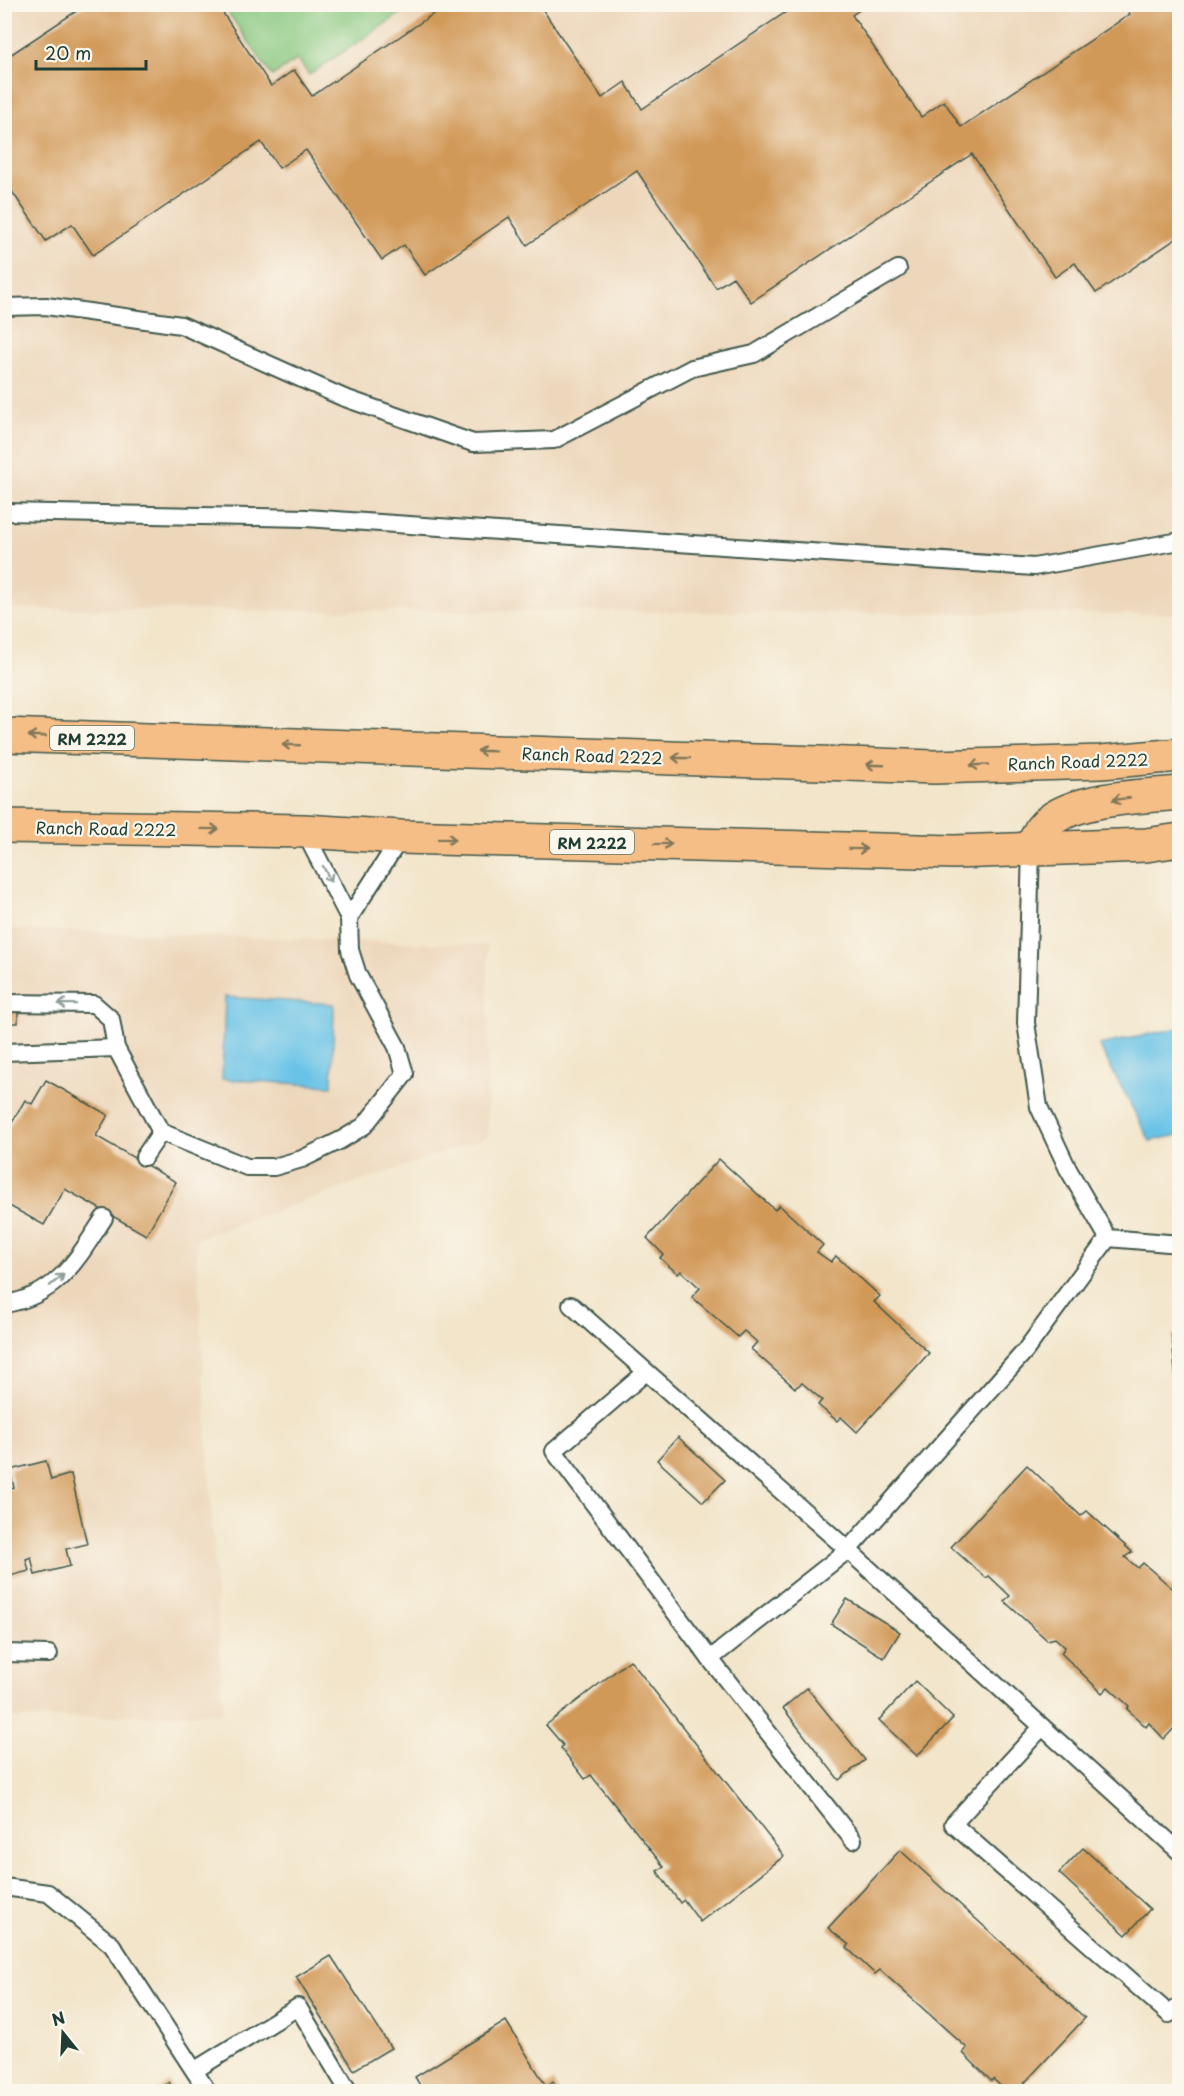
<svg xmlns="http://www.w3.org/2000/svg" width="1184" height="2096" viewBox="0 0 1184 2096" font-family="'Playpen Sans',sans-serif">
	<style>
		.built { fill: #edd7bb }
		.green { fill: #88c880; stroke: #54825a; stroke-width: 1.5 }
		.water { fill: #69c3e7; stroke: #44808e; stroke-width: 1.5 }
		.building { fill: #d19959 }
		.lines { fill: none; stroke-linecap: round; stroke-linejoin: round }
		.lane-casing { stroke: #3f564a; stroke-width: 20 }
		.primary-casing { stroke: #3f564a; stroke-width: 36 }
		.lane { stroke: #fff; stroke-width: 16 }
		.primary { stroke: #f6be87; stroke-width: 33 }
		.oneway { stroke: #807759 }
		.oneway2 { stroke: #8f9e9a }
		.labels { text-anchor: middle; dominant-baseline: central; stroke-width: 4.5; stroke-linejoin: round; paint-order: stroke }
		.shield { fill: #fbf7ec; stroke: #61756b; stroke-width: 1.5 }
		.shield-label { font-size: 15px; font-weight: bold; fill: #1f3d34 }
		.street-label { font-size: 16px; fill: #1f3d34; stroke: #fbf7ec }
	</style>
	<rect width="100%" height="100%" fill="#fbf7ec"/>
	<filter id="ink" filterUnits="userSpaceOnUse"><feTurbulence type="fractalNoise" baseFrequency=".0167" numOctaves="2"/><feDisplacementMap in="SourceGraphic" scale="12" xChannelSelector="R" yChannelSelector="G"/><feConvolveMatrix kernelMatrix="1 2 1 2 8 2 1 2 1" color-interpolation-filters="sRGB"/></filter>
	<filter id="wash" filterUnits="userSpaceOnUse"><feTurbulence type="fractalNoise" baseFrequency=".008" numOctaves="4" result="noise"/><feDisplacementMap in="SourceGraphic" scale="24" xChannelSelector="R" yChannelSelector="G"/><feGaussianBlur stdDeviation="1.35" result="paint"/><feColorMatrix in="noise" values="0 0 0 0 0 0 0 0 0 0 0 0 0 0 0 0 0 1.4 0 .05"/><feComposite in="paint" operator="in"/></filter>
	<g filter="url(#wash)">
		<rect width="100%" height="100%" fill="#f2e5ca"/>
		<!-- built -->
		<g class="built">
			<polygon points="5,5 1179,5 1179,614 5,609"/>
			<polygon points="5,929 488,945 488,1137 196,1239 223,1713 5,1719"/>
		</g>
		<!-- green -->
		<polygon class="green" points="223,5 413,5 309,75 298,59 272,76"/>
		<!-- water -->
		<g class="water">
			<polygon points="225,997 334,1004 332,1086 222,1079"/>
			<polygon points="1179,1028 1179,1135 1150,1141 1099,1045"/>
		</g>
		<g id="blocks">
			<!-- building -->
			<g class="building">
				<polygon points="87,4 217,4 271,86 294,70 312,96 448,4 539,4 602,98 625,82 642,109 798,4 868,4 852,15 921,117 944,101 961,127 1130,14 1124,4 1180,4 1180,236 1096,293 1075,263 1055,277 972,154 751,302 733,277 716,288 637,171 527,245 509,217 425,275 404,245 382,260 306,150 279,168 261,142 93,255 72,224 46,241 4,180 4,59"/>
				<rect x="5" y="1005" width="13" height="18"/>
				<polygon points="46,1080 108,1115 96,1136 176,1182 146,1235 65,1189 44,1225 4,1203 4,1136 25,1100 32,1104"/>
				<polygon points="719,1159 775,1210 779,1205 823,1245 817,1252 831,1262 836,1256 880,1296 874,1302 929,1353 857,1432 841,1417 837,1421 818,1405 822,1400 802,1383 795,1388 751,1349 757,1342 744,1331 738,1337 692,1297 700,1288 681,1271 678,1274 660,1258 663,1254 647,1238"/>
				<polygon points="1172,1335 1180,1335 1180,1410 1178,1410"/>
				<polygon points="678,1437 725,1480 703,1502 657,1460"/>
				<polygon points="46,1461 51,1480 71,1474 87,1544 66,1549 70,1566 35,1575 31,1557 26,1559 29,1571 5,1577 5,1491 14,1488 10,1470"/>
				<polygon points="1027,1465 1081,1516 1087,1511 1132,1552 1125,1557 1138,1568 1143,1563 1180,1595 1180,1722 1164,1739 1149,1723 1146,1727 1127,1709 1129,1706 1108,1687 1102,1693 1061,1653 1065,1647 1055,1638 1047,1640 1004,1601 1010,1596 989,1576 986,1578 951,1547"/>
				<polygon points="847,1599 900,1632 884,1658 831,1624"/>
				<polygon points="630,1660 784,1856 700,1922 684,1900 680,1903 657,1871 664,1867 591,1775 585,1779 561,1748 563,1745 546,1725"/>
				<polygon points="915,1681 953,1718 917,1756 879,1720"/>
				<polygon points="807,1688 865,1760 839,1780 783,1708"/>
				<polygon points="1083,1848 1150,1909 1126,1935 1059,1873"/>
				<polygon points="900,1850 1085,2018 1016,2092 1007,2092 993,2079 991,2081 963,2053 967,2048 880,1970 875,1974 847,1948 849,1945 828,1928"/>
				<polygon points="331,1956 391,2048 354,2070 296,1977"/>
				<polygon points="506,2021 546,2086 553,2081 559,2092 424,2092 415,2077"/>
				<polygon points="169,2082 175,2092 154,2092"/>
			</g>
		</g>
	</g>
	<g filter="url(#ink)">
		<use href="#blocks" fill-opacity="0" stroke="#3f564a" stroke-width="1.5"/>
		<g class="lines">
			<!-- lane casing -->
			<g class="lane-casing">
				<g id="lane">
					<polyline points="4,307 46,306 181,325 342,397 473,443 554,440 692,368 754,354 898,269"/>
					<polyline points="4,512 306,518 1034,567 1180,541"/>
					<polyline points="1031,849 1026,1023 1039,1107 1068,1169 1108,1238 1180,1244"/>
					<polyline points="349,918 401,837"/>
					<polyline points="4,1003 94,1004 111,1019 116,1048"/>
					<polyline points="4,1052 116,1048 161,1132 247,1167 274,1167 302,1159 341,1140 364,1126 405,1074 397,1047 358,975 350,950 349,918 304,831"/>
					<polyline points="144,1157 161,1132"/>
					<polyline points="1108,1238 1025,1351 848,1550 1180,1852"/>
					<path d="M 4,1304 C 57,1297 78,1258 104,1218"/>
					<polyline points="571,1305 848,1550 710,1659"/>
					<polyline points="645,1373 554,1451 710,1659 853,1840"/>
					<polyline points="4,1653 49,1654"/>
					<polyline points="1042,1727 953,1824 1169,2014 1180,2006"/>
					<polyline points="4,1887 48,1893 112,1945 208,2092"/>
					<polyline points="195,2070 298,2007 349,2092"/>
				</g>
			</g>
			<!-- primary casing -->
			<g class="primary-casing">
				<g id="primary">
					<polyline points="4,735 934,767 1101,762 1180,755"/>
					<polyline points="4,826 304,831 401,837 954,852 1146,845 1180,840"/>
					<path d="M 1031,849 C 1035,842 1038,834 1042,828 C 1068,797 1142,797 1180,793"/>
				</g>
			</g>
			<!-- lane -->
			<use href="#lane" class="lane"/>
			<!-- primary -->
			<use href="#primary" class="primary"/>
		</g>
		<!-- one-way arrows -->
		<defs><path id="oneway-shaft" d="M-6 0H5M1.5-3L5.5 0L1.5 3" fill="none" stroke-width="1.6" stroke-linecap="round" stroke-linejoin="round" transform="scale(1.5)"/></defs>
		<g class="oneway">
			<use href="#oneway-shaft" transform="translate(37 736) rotate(-178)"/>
			<use href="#oneway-shaft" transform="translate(291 745) rotate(-178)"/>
			<use href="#oneway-shaft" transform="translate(486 751) rotate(-178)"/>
			<use href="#oneway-shaft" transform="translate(681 758) rotate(-178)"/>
			<use href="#oneway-shaft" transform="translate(875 765) rotate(-178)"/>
			<use href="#oneway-shaft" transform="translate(979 765) rotate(177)"/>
			<use href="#oneway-shaft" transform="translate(1121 799) rotate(171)"/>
			<use href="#oneway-shaft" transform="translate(210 829) rotate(1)"/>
			<use href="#oneway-shaft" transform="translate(447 839) rotate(1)"/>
			<use href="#oneway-shaft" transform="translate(663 844) rotate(1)"/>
			<use href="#oneway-shaft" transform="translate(858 849) rotate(1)"/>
		</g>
		<g class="oneway2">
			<use href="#oneway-shaft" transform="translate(327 874) rotate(63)"/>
			<use href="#oneway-shaft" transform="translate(67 1004) rotate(-179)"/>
			<use href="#oneway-shaft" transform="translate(57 1280) rotate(-39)"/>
		</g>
	</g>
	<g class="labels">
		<!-- shield labels -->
		<g class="shield">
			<rect x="50" y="726" width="84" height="24" rx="4.5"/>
			<rect x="550" y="830" width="84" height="24" rx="4.5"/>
		</g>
		<g class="shield-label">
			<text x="92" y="738">RM 2222</text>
			<text x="592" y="842">RM 2222</text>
		</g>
		<!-- street labels -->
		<g class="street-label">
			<text transform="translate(592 755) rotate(2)">Ranch Road 2222</text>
			<text transform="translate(1078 761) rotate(-2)">Ranch Road 2222</text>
			<text transform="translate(106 828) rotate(1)">Ranch Road 2222</text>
		</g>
	</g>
	<!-- margin -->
	<rect width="1184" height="2096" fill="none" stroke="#fbf7ec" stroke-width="24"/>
	<!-- north arrow -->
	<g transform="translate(63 2033) rotate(342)" stroke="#fbf7ec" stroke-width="4.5" paint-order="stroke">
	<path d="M0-4.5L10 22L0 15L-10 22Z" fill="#1f3d34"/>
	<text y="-9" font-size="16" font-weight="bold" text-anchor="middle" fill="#1f3d34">N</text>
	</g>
	<!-- scale -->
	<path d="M36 60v9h110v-9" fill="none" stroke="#1f3d34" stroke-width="3"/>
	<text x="45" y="60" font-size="18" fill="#1f3d34" stroke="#fbf7ec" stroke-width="4.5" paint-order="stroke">20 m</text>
</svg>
